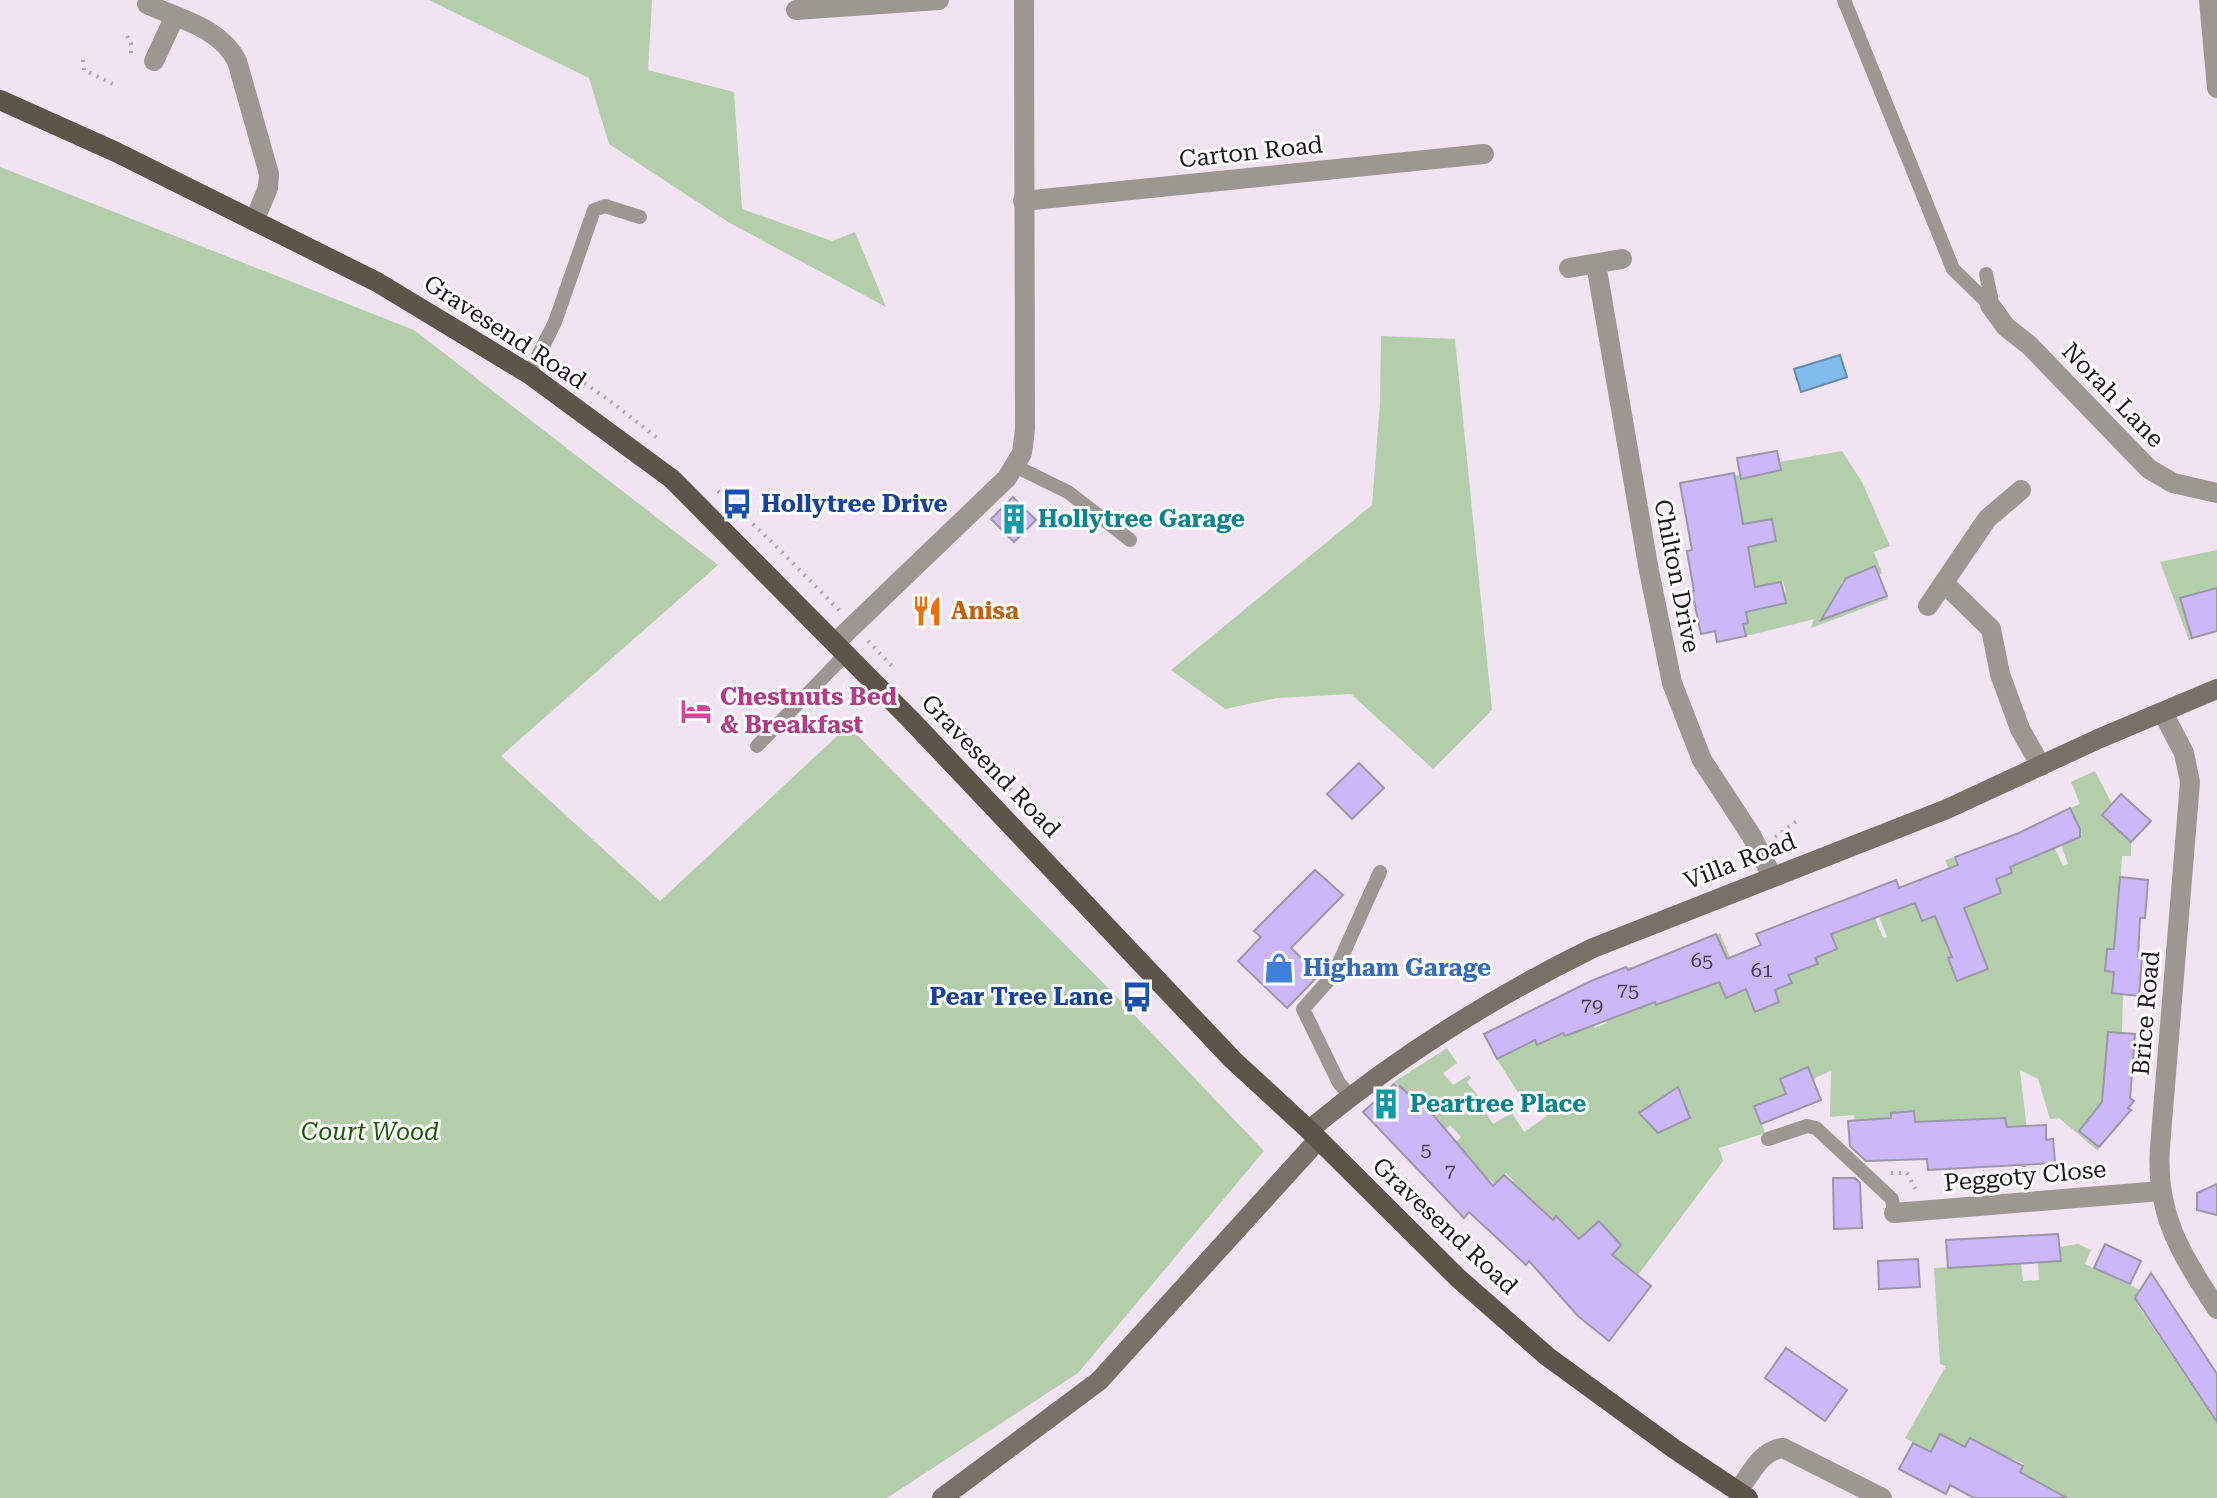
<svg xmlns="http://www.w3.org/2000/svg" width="2217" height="1498" viewBox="0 0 2217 1498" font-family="'Roboto Serif',serif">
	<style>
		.green { fill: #b2ceaa }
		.water { fill: #80bdee; stroke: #628baf; stroke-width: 2 }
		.building { fill: #cbb7f9; stroke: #9c97a8; stroke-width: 2 }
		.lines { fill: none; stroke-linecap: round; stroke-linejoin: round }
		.path { stroke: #b0a4b0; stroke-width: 4; stroke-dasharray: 2 6; stroke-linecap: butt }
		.lane { stroke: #9d9791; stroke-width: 14 }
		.street { stroke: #9d9791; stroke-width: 20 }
		.secondary { stroke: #797067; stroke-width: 20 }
		.primary { stroke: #5f544a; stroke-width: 20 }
		.labels { text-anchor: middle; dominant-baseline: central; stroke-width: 6; stroke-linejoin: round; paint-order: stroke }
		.number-label { font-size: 20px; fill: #483f53 }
		.street-label { font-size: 24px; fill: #1c171c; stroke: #fff }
		.transit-label { font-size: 24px; font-weight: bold; fill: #164399; stroke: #fff; text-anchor: start }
		.culture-label { font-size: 24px; font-weight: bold; fill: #0d838f; stroke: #fff; text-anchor: start }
		.food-label { font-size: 24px; font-weight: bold; fill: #c56008; stroke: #fff; text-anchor: start }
		.hotel-label { font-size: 24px; font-weight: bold; fill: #b23c85; stroke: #fff; text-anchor: start }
		.shop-label { font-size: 24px; font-weight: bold; fill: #366cbe; stroke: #fff; text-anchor: start }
		.park-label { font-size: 24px; font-style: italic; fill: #1c5501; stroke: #fff }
	</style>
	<rect width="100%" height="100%" fill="#f1e3f2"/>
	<!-- green -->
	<g class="green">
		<polygon points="429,0 652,0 648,70 734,92 742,209 832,241 855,232 886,307 728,222 609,144 589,78"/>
		<polygon points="0,167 414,330 718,565 501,756 660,901 848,726 1123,1003 1264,1151 1078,1373 887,1498 0,1498"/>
		<polygon points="1381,336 1455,339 1492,710 1433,769 1351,694 1277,698 1225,709 1171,670 1372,505 1380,403"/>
		<polygon points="1842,451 1862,482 1890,546 1874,552 1882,573 1879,575 1875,566 1841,582 1845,594 1858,608 1887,596 1888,599 1811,628 1814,619 1746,636 1743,624 1748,622 1747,616 1742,617 1740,607 1760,609 1759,598 1786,592 1783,581 1760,586 1747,595 1746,556 1750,555 1734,476 1740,475 1739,469"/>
		<polygon points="2217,550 2217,588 2181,599 2192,638 2189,640 2160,562"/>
		<polygon points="2095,771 2112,804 2103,815 2131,842 2131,856 2122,856 2116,949 2107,949 2105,971 2114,972 2112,993 2123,994 2122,1032 2108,1032 2115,1086 2079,1131 2099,1147 2098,1151 2059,1118 2050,1119 2038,1079 2020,1070 2028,1139 1961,1130 1960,1120 1937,1121 1916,1132 1914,1111 1891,1113 1892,1131 1849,1134 1848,1126 1855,1125 1854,1115 1830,1117 1831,1071 1815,1078 1814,1082 1755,1106 1765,1133 1719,1148 1723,1161 1621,1298 1600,1282 1575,1313 1569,1308 1621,1245 1600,1221 1565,1253 1562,1222 1556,1217 1547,1227 1530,1198 1521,1191 1499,1197 1514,1181 1506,1173 1495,1184 1485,1176 1474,1188 1462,1177 1476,1165 1466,1153 1451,1164 1442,1155 1461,1137 1450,1125 1431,1142 1425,1134 1440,1121 1428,1108 1412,1121 1420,1099 1414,1092 1410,1096 1394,1082 1447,1048 1457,1063 1443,1073 1453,1085 1469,1075 1471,1078 1467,1082 1490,1111 1486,1113 1493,1124 1512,1113 1524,1132 1547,1116 1536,1098 1525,1104 1497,1059 1535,1040 1537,1045 1563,1033 1565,1036 1593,1025 1595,1028 1607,1023 1589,982 1596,979 1612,1019 1643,1007 1626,967 1635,967 1647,997 1653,995 1657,1005 1674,998 1679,985 1683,996 1701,988 1705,975 1710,985 1719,982 1726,998 1740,991 1716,934 1720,934 1730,957 1733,957 1756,1011 1779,1002 1775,990 1791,983 1770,929 1777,926 1796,972 1817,964 1812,950 1824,954 1837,949 1829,928 1852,926 1875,918 1883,938 1887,937 1879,916 1905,907 1905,891 1909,889 1922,921 1937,915 1950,872 1945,860 1955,857 1965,884 1996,894 2001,892 1996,879 2012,873 2010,867 2054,847 2063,866 2068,864 2061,845 2082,835 2070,808 2080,804 2071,782"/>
		<polygon points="2078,1244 2091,1250 2085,1264 2140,1290 2135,1298 2139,1307 2217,1423 2217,1498 2067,1498 2059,1494 2023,1494 2031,1477 2025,1474 2023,1478 2018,1475 2024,1464 2013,1459 2005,1471 1979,1457 1960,1491 1958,1490 1968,1471 1952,1440 1940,1435 1931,1452 1905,1438 1946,1366 1940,1364 1934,1268 2021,1263 2023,1281 2039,1280 2038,1262 2059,1247"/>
	</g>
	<!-- water -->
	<polygon class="water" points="1840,355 1847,377 1801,392 1794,369"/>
	<!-- building -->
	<g class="building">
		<polygon points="1777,451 1781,470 1741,479 1737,458"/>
		<polygon points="1734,473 1743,524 1772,519 1776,541 1748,547 1755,587 1781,582 1786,603 1746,612 1748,623 1743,624 1746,636 1717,642 1715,631 1701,634 1692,592 1694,591 1687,551 1692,550 1680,483"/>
		<polygon points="1013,497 1036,520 1014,542 991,519"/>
		<polygon points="1875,566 1887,596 1821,620 1846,578"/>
		<polygon points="2217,588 2217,631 2192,638 2180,598"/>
		<polygon points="1359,763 1384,788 1352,819 1327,794"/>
		<polygon points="2121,794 2151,821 2131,842 2102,815"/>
		<polygon points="2070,808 2080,829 2080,837 2010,867 2012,873 1996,879 2001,893 1964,908 1988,969 1957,981 1948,958 1952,957 1935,916 1922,921 1915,903 1831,934 1837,949 1815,958 1818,964 1788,975 1792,983 1775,990 1779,1002 1755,1012 1746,989 1726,998 1719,982 1656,1005 1655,1002 1565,1036 1563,1033 1537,1045 1535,1040 1497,1059 1484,1034 1591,981 1626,967 1628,970 1716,934 1727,959 1761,945 1756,934 1896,880 1899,888 1958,865 1955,857 2019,833"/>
		<polygon points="1315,870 1343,895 1291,948 1319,975 1287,1008 1238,961 1261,937 1254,931"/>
		<polygon points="2120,877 2148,880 2145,918 2140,918 2138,956 2142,956 2139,996 2112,993 2114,972 2105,971 2107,949 2114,949"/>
		<polygon points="2108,1032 2135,1034 2130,1098 2134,1101 2128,1108 2131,1110 2099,1147 2079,1131 2102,1102"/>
		<polygon points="1808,1067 1821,1100 1761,1124 1754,1106 1786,1094 1780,1079"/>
		<polygon points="1394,1084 1398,1088 1400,1086 1410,1096 1414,1092 1493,1186 1504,1175 1553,1220 1556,1216 1579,1239 1599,1221 1621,1245 1612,1255 1651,1286 1609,1341 1578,1316 1529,1261 1526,1265 1469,1212 1464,1218 1363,1112"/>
		<polygon points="1678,1087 1690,1118 1658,1133 1639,1113"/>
		<polygon points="1914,1111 1915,1122 2005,1118 2007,1127 2046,1125 2046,1140 2053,1139 2055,1163 1928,1170 1927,1159 1866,1161 1850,1146 1848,1121 1891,1118 1891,1113"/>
		<polygon points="1833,1178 1855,1178 1860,1183 1862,1228 1834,1229"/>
		<polygon points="2217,1184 2217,1215 2197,1210 2197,1193"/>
		<polygon points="2058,1234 2061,1261 1948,1268 1946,1240"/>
		<polygon points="2105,1244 2141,1261 2130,1284 2094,1268"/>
		<polygon points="1918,1259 1920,1287 1879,1289 1878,1261"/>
		<polygon points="2151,1273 2217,1374 2217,1422 2135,1298"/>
		<polygon points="1786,1348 1847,1390 1825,1421 1765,1378"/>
		<polygon points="1940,1434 1965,1447 1970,1438 2023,1466 2020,1472 2067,1498 1974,1498 1950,1485 1946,1494 1899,1469 1913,1443 1931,1452"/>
	</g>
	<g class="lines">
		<!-- path -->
		<g class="path">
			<polyline points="127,36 131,43 131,57"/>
			<polyline points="83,60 84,70 115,85"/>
			<polyline points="558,365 609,400 657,438"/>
			<polyline points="718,491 776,546 840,611"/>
			<polyline points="868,641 892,666"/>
			<polyline points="993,771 1040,820 1058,828"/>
			<polyline points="1775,837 1798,820"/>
			<polyline points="1891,1173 1907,1173 1916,1190"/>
			<polyline points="2004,1178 2024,1169 2024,1166"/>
		</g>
		<!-- lane -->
		<g class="lane">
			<polyline points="1844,0 1953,269 1990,305"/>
			<polyline points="1986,274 1991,297 1990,305"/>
			<polyline points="529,374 555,322 594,210 605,206 640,217"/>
			<polyline points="1015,466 1068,492 1130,540"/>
			<polyline points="757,746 846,654"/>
			<polyline points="1350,1096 1339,1083 1303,1009 1334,974 1380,872"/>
			<polyline points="1768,1139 1807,1126 1816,1128 1892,1199 1894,1213"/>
		</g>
		<!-- street -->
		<g class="street">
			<polyline points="2209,0 2217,88"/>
			<path d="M 147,4 C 178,19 220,27 237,61 L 269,174 L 268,188 L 254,221"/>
			<polyline points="796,10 939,0"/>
			<polyline points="154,61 175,16"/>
			<polyline points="1023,201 1484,154"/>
			<polyline points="1596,264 1649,571 1672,683 1702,760 1751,835 1772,876"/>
			<polyline points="1569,268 1622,259"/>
			<polyline points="1990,305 2006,327 2029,345 2149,469 2173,483 2217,493"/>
			<polyline points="1945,584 1991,629 2000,674 2020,729 2041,766"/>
			<polyline points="1928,606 1987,519 2021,490"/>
			<polyline points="835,643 1007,478 1022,453 1025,429 1024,0"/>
			<path d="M 2163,713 L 2184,753 L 2190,782 L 2160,1147 C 2155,1215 2182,1255 2217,1309"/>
			<polyline points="1894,1213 2161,1191"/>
			<path d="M 1738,1491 C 1750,1475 1761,1450 1783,1448 L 1882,1498"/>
		</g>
		<!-- secondary -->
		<g class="secondary">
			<path d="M 1309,1130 C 1396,1058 1491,998 1593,948 L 1947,809 L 2098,739 L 2217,689"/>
			<polyline points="942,1498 1099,1381 1318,1140"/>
		</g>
		<!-- primary -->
		<polyline class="primary" points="0,100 116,152 377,282 529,374 672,479 911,720 1233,1060 1309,1130 1458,1278 1548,1357 1673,1448 1748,1498"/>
	</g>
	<!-- icons -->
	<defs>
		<g id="bus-bare" transform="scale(2.4)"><path d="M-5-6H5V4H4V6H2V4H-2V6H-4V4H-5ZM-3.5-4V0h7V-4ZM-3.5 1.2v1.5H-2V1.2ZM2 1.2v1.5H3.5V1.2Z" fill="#1a4fb4" stroke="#fff" stroke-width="2.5" paint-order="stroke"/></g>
		<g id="building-bare" transform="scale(2.4)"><path d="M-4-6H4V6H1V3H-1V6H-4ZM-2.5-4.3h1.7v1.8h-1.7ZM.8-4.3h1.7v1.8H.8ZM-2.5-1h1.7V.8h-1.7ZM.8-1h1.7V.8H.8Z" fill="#0f9aa8" stroke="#fff" stroke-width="2.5" paint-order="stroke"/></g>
		<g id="restaurant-bare" transform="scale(2.4)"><path d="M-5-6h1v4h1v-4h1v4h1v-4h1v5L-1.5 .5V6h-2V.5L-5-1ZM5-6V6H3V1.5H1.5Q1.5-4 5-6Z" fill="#e8710a" stroke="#fff" stroke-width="2.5" paint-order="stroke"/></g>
		<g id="hotel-bare" transform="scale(2.4)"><path d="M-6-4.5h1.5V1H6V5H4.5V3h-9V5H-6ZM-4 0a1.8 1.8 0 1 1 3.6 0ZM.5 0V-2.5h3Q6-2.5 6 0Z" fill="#d1479c" stroke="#fff" stroke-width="2.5" paint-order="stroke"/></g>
		<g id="shop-bare" transform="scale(2.4)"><path d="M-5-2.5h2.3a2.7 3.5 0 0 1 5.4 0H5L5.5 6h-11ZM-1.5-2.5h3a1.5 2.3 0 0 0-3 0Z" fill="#3f7fe0" stroke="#fff" stroke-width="2.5" paint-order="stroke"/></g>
	</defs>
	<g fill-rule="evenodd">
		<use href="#bus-bare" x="737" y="504"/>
		<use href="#building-bare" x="1014" y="519"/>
		<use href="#restaurant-bare" x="927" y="611"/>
		<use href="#hotel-bare" x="696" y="711"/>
		<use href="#shop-bare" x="1279" y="968"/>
		<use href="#bus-bare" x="1137" y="997"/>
		<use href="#building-bare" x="1386" y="1104"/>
	</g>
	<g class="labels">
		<!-- number labels -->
		<g class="number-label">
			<text x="1702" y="960">65</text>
			<text x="1762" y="970">61</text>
			<text x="1628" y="990">75</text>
			<text x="1592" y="1005">79</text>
			<text x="1426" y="1149">5</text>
			<text x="1450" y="1171">7</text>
		</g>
		<!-- street labels -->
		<g class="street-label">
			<text transform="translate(1251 152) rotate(-6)">Carton Road</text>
			<text transform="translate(505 332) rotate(33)">Gravesend Road</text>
			<text transform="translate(2113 395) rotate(46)">Norah Lane</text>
			<text transform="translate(1677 576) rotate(79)">Chilton Drive</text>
			<text transform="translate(991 766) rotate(46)">Gravesend Road</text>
			<text transform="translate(1740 861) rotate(-21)">Villa Road</text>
			<text transform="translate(2146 1013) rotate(-85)">Brice Road</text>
			<text transform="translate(2025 1176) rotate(-5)">Peggoty Close</text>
			<text transform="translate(1445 1226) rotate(43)">Gravesend Road</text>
		</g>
		<!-- transit labels -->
		<g class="transit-label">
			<text x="761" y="504">Hollytree Drive</text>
			<text x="1113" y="997" text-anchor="end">Pear Tree Lane</text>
		</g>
		<!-- culture labels -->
		<g class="culture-label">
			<text x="1038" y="519">Hollytree Garage</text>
			<text x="1410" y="1104">Peartree Place</text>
		</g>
		<!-- food labels -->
		<g class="food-label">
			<text x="951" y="611">Anisa</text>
		</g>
		<!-- hotel labels -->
		<g class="hotel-label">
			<text x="720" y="697">Chestnuts Bed<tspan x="720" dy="28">&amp; Breakfast</tspan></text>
		</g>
		<!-- shop labels -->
		<g class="shop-label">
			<text x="1303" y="968">Higham Garage</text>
		</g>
		<!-- park labels -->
		<g class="park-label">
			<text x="370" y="1132">Court Wood</text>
		</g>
	</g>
</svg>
